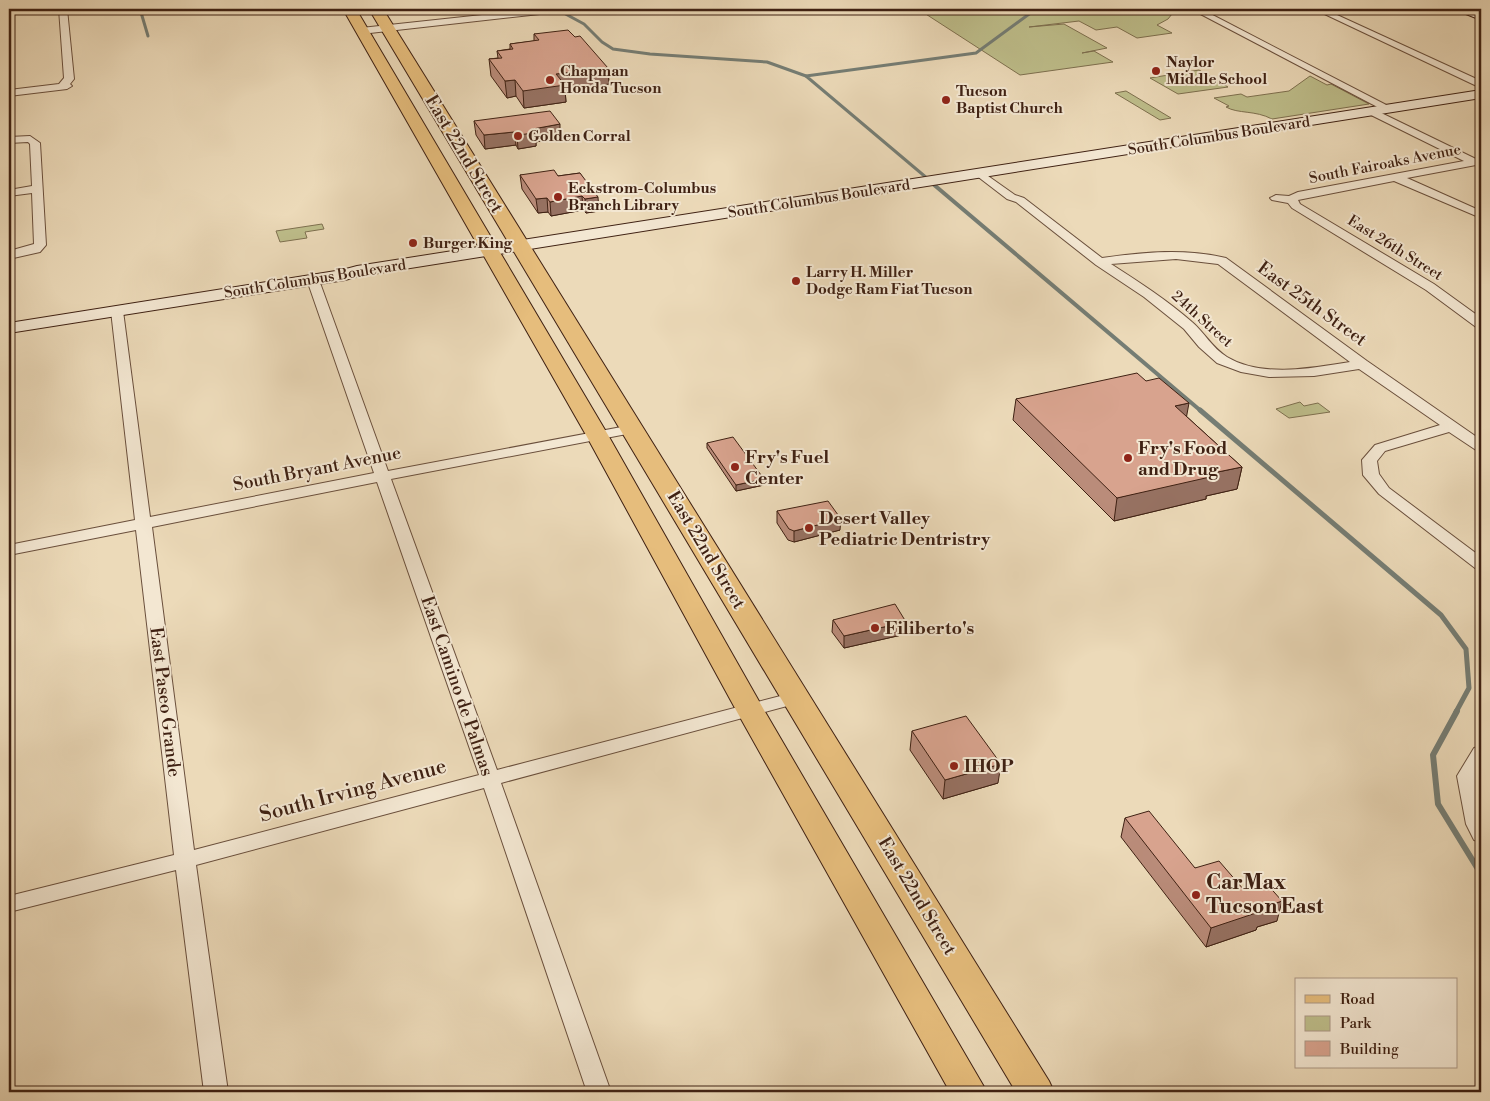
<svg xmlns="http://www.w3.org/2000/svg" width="1490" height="1101" viewBox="0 0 1490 1101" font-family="'Libre Bodoni',serif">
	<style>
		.green { fill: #bebe8b; stroke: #7e704f }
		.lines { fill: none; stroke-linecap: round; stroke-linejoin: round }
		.stream-far3 { stroke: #757d74; stroke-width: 3 }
		.stream-far2 { stroke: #757d74; stroke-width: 4 }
		.stream-far1 { stroke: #757d74; stroke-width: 5 }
		.stream { stroke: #757d74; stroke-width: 6 }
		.street-casing { stroke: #6a4f3c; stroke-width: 2 }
		.secondary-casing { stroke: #3f2113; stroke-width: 2 }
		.primary-casing { stroke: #3f2113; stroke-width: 2 }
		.street { fill: #f3e7d2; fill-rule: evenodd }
		.secondary { fill: #f3e7d2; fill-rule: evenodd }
		.primary { fill: #e6bd7c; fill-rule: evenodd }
		.wall { fill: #ba8c7a; stroke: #3f2113 }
		.shaded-wall { fill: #977263; stroke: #3f2113 }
		.building { fill: #d8a38e; stroke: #3f2113 }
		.poi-dot { fill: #8f2418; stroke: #f3e7d2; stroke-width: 2 }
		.labels { text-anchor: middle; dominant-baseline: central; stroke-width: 4; stroke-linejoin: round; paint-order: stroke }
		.far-poi-label { font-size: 15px; font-weight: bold; fill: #3f2113; stroke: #f3e7d2; text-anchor: start }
		.far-street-label { font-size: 15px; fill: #3f2113; stroke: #f3e7d2 }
		.street-label { font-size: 18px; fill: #3f2113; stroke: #f3e7d2 }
		.poi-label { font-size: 18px; font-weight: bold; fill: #3f2113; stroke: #f3e7d2; text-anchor: start }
		.near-street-label { font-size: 21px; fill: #3f2113; stroke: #f3e7d2 }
		.near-poi-label { font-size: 21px; font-weight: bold; fill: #3f2113; stroke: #f3e7d2; text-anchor: start }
	</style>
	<rect width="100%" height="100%" fill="#ecdab9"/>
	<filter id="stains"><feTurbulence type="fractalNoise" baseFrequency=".004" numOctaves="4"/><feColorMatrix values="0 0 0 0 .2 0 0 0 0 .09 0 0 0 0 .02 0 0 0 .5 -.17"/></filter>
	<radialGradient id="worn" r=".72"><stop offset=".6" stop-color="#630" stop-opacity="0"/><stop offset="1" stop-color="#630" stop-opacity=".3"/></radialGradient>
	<!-- green -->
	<g class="green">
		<polygon points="918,9 1176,9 1168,19 1157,25 1172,33 1137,38 1117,27 1096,30 1079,21 1029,27 1064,24 1107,48 1082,53 1094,51 1113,62 1020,75"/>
		<polygon points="1199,70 1228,87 1178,94 1150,78"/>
		<path d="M 1310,76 L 1327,85 L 1331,84 L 1369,104 L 1272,119 C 1255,110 1238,114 1226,107 L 1229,106 L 1214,98 L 1241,94 L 1247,97 L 1289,91 Z"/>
		<polygon points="1126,91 1171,118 1160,120 1115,93"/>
		<polygon points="322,224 324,229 305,232 307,238 280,242 276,231"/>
		<polygon points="1300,402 1304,406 1318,403 1330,412 1289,418 1276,409"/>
	</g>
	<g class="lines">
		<!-- stream-far3 -->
		<g class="stream-far3">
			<polyline points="140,9 148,36"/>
			<polyline points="560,11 584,24 602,42 613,49 650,54 767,62 806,76"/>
			<polyline points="928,179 806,76 976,53 1036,9"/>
		</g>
		<!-- stream-far2 -->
		<polyline class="stream-far2" points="926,178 1201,411"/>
		<!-- stream-far1 -->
		<polyline class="stream-far1" points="1200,410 1441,615 1466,649 1469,688 1456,712"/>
		<!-- stream -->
		<polyline class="stream" points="1457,711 1433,755 1438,804 1481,874"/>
		<!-- street casing -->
		<g class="street-casing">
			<g id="street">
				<polygon points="59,9 67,9 74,79 70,84 72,86 67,89 9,96 9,90 59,84 64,78"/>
				<polygon points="537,9 562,9 558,12 361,34 357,31 361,28"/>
				<polygon points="1191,9 1201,9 1394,109 1389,112 1385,111"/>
				<polygon points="1314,9 1324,9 1481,81 1481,88"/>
				<polygon points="1371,108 1478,160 1479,162 1476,165 1407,178 1481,211 1481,218 1394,181 1298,200 1300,204 1434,284 1481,318 1481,328 1476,327 1426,290 1292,208 1288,203 1272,200 1270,198 1276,195 1289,196 1298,192 1464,161 1367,113 1366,111"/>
				<polygon points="30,136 40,143 46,245 40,252 9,259 9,251 34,244 32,193 9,196 9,190 32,186 30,144 28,142 9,143 9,137"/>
				<path d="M 981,171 L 1015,195 L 1024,198 L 1102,258 C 1144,252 1185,248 1226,258 L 1367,361 L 1481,440 L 1481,451 L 1476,450 L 1449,432 L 1385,451 L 1377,461 L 1379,474 L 1389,488 L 1481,557 L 1481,570 L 1475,568 L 1379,494 L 1363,475 L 1362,460 L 1375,445 L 1440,425 L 1359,369 L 1314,376 L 1269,377 L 1241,372 L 1217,363 L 1199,347 L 1184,329 L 1144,297 L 1096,265 L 1016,202 L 1007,199 L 977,176 L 976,174 ZM 1176,259 L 1218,264 L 1350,362 C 1313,368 1262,378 1227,357 C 1212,348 1204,332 1192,322 C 1167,300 1139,282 1111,264 Z"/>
				<path d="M 313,276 L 319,280 L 388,471 L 632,425 L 637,426 L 639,429 L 637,432 L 632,433 L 391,479 L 497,770 L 796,692 L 802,694 L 805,698 L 802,702 L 501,783 L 611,1092 L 587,1092 L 484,788 L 196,865 L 228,1092 L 204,1092 L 176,870 L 9,912 L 9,896 L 174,855 L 136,530 L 9,555 L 9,545 L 135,520 L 111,311 L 117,307 L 123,311 L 150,517 L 374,473 L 307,280 ZM 377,482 L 479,775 L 194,850 L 152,527 Z"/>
				<polygon points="1481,746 1481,769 1477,776 1481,799 1481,842 1474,840 1466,824 1457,776 1474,748"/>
			</g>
		</g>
		<!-- secondary casing -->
		<g class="secondary-casing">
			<g id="secondary">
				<polygon points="1459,9 1474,9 1481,12 1481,20 1461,12"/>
				<polygon points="1481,90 1481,98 360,276 345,280 9,333 9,323 342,270 357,266"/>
			</g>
		</g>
		<!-- primary casing -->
		<g class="primary-casing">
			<g id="primary">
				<polygon points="343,9 356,9 608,435 764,710 987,1092 950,1092 736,710 586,435"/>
				<polygon points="369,9 383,9 1049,1081 1054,1092 1016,1092"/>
			</g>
		</g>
		<!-- street -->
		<use href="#street" class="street"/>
		<!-- secondary -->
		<use href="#secondary" class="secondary"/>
		<!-- primary -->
		<use href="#primary" class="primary"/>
	</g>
	<!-- wall -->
	<g class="wall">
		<polygon points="534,34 575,37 608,68 609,84 565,90 566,102 524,108 516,96 507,98 491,76 489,59 498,58 497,51 510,49 510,44 534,41"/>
		<polygon points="474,121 560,137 536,142 536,146 518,149 516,145 485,149 476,135"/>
		<polygon points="580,173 599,211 586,213 583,210 551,216 548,212 538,213 522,189 520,175 558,176"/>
		<polygon points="1146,381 1186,416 1242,467 1237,489 1206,496 1206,499 1114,521 1013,420 1016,399"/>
		<polygon points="707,443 764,479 764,485 736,491 707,448"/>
		<polygon points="777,511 840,530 794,542 788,540 777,523"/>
		<polygon points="833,620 906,622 906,634 844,648 832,632"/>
		<polygon points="912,731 998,783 943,799 910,750"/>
		<polygon points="1125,818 1195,868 1244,890 1277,921 1257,927 1256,930 1206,947 1121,837"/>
	</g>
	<!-- shaded-wall -->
	<g class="shaded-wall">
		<polygon points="608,68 609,84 565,90 566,102 524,108 523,91 556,74"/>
		<polygon points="515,80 516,96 507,98 505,81"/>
		<polygon points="560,124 560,137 536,142 536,146 518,149 517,135 533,129"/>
		<polygon points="514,132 516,145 485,149 484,135"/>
		<polygon points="582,196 583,210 551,216 550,202"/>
		<polygon points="598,197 599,211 586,213 585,199"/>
		<polygon points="547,198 548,212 538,213 536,199"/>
		<polygon points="1189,403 1185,425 1175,406"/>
		<polygon points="1242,467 1237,489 1206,496 1206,499 1114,521 1117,498 1208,474"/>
		<polygon points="764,479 764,485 736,491 736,485"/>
		<polygon points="841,519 840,530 794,542 794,531"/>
		<polygon points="906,622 906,634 844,648 844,636"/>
		<polygon points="1001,764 998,783 943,799 945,780"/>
		<polygon points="1282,901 1277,921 1257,927 1256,930 1206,947 1211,928 1260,909"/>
	</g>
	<!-- building -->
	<g class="building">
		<polygon points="568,30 575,37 580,36 608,68 556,74 565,85 523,91 515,80 505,81 489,59 502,58 497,51 513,49 510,44 539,40 534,34"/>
		<polygon points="550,111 560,124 533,129 535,133 517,135 514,132 484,135 474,121"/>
		<polygon points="554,170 558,176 580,173 598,197 585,199 582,196 550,202 547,198 536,199 520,175"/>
		<polygon points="1137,373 1146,381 1159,378 1189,403 1175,406 1242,467 1208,474 1210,477 1117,498 1016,399"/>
		<polygon points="733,437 764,479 736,485 707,443"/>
		<polygon points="828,501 841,519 794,531 789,529 777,511"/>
		<polygon points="895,604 906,622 844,636 833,620"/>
		<polygon points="966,716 1001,764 945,780 912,731"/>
		<polygon points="1149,811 1195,868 1219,861 1244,890 1266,883 1282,901 1260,909 1262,911 1211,928 1125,818"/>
	</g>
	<!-- markers -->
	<g class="poi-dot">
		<circle cx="1156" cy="71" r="5"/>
		<circle cx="550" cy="80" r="5"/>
		<circle cx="946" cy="100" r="5"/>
		<circle cx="518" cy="136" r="5"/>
		<circle cx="558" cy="197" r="5"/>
		<circle cx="413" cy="243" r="5"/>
		<circle cx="796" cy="281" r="5"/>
		<circle cx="1128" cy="458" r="5"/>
		<circle cx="735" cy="467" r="5"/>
		<circle cx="809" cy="528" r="5"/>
		<circle cx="875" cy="628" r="5"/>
		<circle cx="954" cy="766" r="5"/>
		<circle cx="1196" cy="895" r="5"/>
	</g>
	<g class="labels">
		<!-- far-poi labels -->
		<g class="far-poi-label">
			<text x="1166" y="62">Naylor<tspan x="1166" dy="17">Middle School</tspan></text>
			<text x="560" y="71">Chapman<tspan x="560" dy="17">Honda Tucson</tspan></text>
			<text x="956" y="91">Tucson<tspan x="956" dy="17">Baptist Church</tspan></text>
			<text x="528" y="136">Golden Corral</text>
			<text x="568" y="188">Eckstrom-Columbus<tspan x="568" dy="17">Branch Library</tspan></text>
			<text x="423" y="243">Burger King</text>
			<text x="806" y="272">Larry H. Miller<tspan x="806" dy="17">Dodge Ram Fiat Tucson</tspan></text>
		</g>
		<!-- far-street labels -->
		<g class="far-street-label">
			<text transform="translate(1219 136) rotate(-9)">South Columbus Boulevard</text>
			<text transform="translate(1385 164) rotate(-11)">South Fairoaks Avenue</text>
			<text transform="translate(819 199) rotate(-9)">South Columbus Boulevard</text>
			<text transform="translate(1395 248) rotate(32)">East 26th Street</text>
			<text transform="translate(315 279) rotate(-9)">South Columbus Boulevard</text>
			<text transform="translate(1202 319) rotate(42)">24th Street</text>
		</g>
		<!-- street labels -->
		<g class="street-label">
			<text transform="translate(464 154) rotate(59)">East 22nd Street</text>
			<text transform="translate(1312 304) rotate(36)">East 25th Street</text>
			<text transform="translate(317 469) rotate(-11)">South Bryant Avenue</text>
			<text transform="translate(706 550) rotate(59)">East 22nd Street</text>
			<text transform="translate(457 686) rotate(71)">East Camino de Palmas</text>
			<text transform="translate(165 702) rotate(83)">East Paseo Grande</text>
			<text transform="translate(917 896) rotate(59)">East 22nd Street</text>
		</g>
		<!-- poi labels -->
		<g class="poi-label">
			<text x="1138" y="448">Fry's Food<tspan x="1138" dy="21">and Drug</tspan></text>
			<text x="745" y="457">Fry's Fuel<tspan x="745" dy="21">Center</tspan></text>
			<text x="819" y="518">Desert Valley<tspan x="819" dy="21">Pediatric Dentristry</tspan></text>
			<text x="885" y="628">Filiberto's</text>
			<text x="964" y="766">IHOP</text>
		</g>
		<!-- near-street labels -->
		<g class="near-street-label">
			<text transform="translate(353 791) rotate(-15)">South Irving Avenue</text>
		</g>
		<!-- near-poi labels -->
		<g class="near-poi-label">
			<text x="1206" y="883">CarMax<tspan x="1206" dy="24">Tucson East</tspan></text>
		</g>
	</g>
	<!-- margin -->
	<rect width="1490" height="1101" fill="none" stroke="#ecdab9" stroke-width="30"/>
	<rect x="10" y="10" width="1470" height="1081" fill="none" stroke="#3f2113" stroke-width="2.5"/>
	<rect x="15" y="15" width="1460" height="1071" fill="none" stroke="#3f2113"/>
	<!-- legend -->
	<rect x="1295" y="978" width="162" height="90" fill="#f3e7d2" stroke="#ab9886"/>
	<rect x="1305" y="995" width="25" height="8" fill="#e6bd7c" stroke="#ab9886"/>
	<text x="1340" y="1004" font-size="15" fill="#3f2113">Road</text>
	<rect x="1305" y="1016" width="25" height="15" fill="#bebe8b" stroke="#ab9886"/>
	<text x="1340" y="1028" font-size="15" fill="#3f2113">Park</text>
	<rect x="1305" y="1041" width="25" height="15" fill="#d8a38e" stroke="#ab9886"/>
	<text x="1340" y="1054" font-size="15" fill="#3f2113">Building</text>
	<rect width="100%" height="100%" filter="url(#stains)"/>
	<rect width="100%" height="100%" fill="url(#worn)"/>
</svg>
